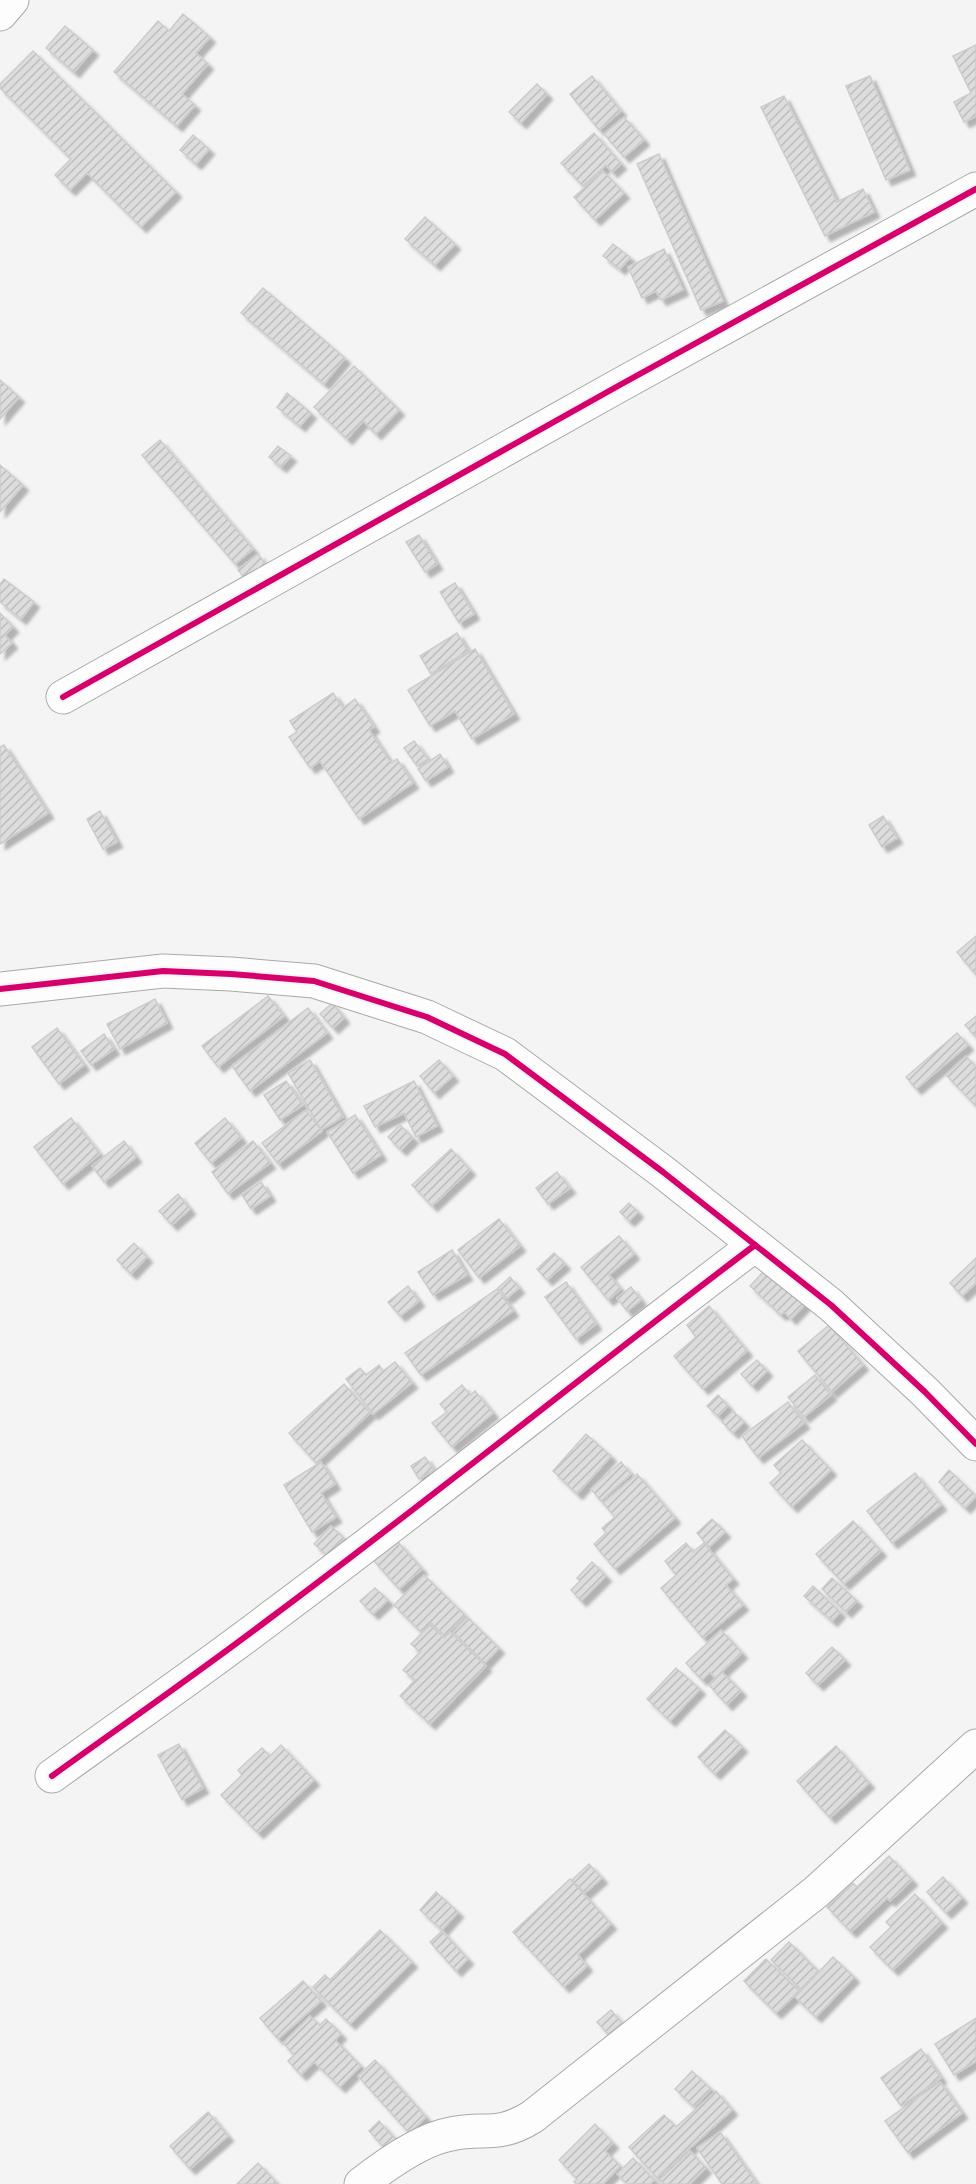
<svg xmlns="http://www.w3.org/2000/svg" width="976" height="2184" viewBox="0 0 976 2184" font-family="'Varela Round',sans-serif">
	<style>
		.building { fill: url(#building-hatch); stroke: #ccc; stroke-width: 1.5; filter: url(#shadow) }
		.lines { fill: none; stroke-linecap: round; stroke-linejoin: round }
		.street-casing { stroke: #a9a9aa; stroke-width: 35 }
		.street { stroke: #fdfdfd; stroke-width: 33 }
		.cycleway-casing { stroke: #f3f3f5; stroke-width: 10 }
		.cycleway { stroke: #d6006c; stroke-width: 6 }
	</style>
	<defs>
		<pattern id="building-hatch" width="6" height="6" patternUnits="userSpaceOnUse" patternTransform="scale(1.5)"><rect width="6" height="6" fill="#ddd"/><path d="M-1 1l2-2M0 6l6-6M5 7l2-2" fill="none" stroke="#bdbdbd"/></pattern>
		<filter id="shadow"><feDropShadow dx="5.5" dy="5.5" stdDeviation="1.5" flood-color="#0004"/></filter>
	</defs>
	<rect width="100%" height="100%" fill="#f4f4f4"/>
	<!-- building -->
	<g class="building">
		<polygon points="183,14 210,37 196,53 208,64 182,94 195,105 177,126 114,72 158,21 169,31"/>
		<polygon points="65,26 93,50 74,72 46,48"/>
		<polygon points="976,45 976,116 964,122 954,102 971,93 953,56"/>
		<polygon points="33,51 176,192 141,227 87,173 70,190 55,175 71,159 0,88 0,84"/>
		<polygon points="592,76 621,111 599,130 570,94"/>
		<polygon points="870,76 910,170 886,180 846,86"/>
		<polygon points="537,84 547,94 521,123 509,112"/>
		<polygon points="784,96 837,202 863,189 874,212 825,236 761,107"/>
		<polygon points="624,117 644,140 624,157 604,134"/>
		<polygon points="594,133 621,164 612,172 606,165 583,186 561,163"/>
		<polygon points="193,135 209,149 196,164 180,150"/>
		<polygon points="659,154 723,301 701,310 637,164"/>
		<polygon points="603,171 624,193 595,220 574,197"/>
		<polygon points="425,217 455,244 435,265 405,239"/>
		<polygon points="613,244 630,257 620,269 603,256"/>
		<polygon points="664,249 683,290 661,300 656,291 642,298 628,267"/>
		<polygon points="263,288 345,358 324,384 241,313"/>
		<polygon points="354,366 399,410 376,434 363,421 347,439 314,407"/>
		<polygon points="0,380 19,397 0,419"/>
		<polygon points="287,393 311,413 300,426 277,407"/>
		<polygon points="160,440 253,549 235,564 142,455"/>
		<polygon points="278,446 291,456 281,467 269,457"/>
		<polygon points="0,465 23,485 0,512"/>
		<polygon points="419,535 437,564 425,572 406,542"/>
		<polygon points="258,554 267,566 247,582 238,570"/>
		<polygon points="4,579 34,602 21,619 0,602 0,584"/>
		<polygon points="455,583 474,614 459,623 440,592"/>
		<polygon points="0,613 13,627 5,635 12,643 0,654"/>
		<polygon points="457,633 468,651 431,674 420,656"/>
		<polygon points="475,649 514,714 472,739 455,711 430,726 408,690"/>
		<polygon points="333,693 343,708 355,699 374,727 369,730 391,763 397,759 413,783 359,819 320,761 310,768 289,737 297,732 290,721"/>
		<polygon points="414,741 428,759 417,766 404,748"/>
		<polygon points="4,745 48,813 0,844 0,747"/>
		<polygon points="440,754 448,767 426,781 418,769"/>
		<polygon points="100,811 117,842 103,849 87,819"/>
		<polygon points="883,816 897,838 882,847 869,825"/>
		<polygon points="976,936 976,975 957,952"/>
		<polygon points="268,996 284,1016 218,1067 202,1046"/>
		<polygon points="155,999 167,1023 120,1049 107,1024"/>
		<polygon points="332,1003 344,1018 333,1028 320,1014"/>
		<polygon points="308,1008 327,1033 250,1091 232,1066"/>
		<polygon points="976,1016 976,1037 965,1025"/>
		<polygon points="57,1028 84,1065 59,1084 32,1047"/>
		<polygon points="957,1033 968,1045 916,1089 906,1077"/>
		<polygon points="104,1034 114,1049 91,1065 81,1051"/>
		<polygon points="966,1056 976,1067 976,1102 974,1104 946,1075"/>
		<polygon points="310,1060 343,1117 321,1130 288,1073"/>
		<polygon points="439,1060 453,1076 434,1093 420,1076"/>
		<polygon points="286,1081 303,1105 280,1120 264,1095"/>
		<polygon points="414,1081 437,1126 416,1137 404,1113 375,1127 364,1106"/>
		<polygon points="306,1110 322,1131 278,1164 262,1143"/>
		<polygon points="355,1115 381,1155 353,1173 327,1132"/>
		<polygon points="71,1118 100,1154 63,1184 34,1147"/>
		<polygon points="225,1118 241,1138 211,1163 195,1143"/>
		<polygon points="400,1125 413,1138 401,1150 388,1137"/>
		<polygon points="124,1141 136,1157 104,1182 92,1166"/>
		<polygon points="253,1141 270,1163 228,1194 212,1172"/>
		<polygon points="451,1149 470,1170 432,1206 412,1185"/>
		<polygon points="557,1172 570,1188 548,1204 536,1188"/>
		<polygon points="261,1182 270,1196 251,1209 242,1195"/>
		<polygon points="178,1194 190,1209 172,1225 159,1211"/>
		<polygon points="629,1203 638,1212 629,1221 620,1212"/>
		<polygon points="499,1219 520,1246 479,1278 458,1250"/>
		<polygon points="619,1236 634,1254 609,1275 621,1289 608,1300 581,1267"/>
		<polygon points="134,1243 147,1257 131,1274 117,1260"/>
		<polygon points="452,1250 467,1275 433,1295 418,1272"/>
		<polygon points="554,1253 565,1264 547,1280 537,1269"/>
		<polygon points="976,1258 976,1283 962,1296 950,1283"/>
		<polygon points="767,1268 809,1300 791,1319 784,1312 781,1315 750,1286"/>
		<polygon points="510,1277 519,1288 507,1298 498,1288"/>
		<polygon points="566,1282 596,1324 576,1339 545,1297"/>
		<polygon points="408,1286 419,1301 400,1316 388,1302"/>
		<polygon points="631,1287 641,1300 627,1311 617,1298"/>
		<polygon points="497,1289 513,1311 421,1375 405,1353"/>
		<polygon points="709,1306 747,1351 703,1389 674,1356 696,1337 687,1325"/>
		<polygon points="829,1325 863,1365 832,1392 798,1351"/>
		<polygon points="757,1360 767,1371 752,1386 741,1374"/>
		<polygon points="395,1362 412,1383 373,1414 346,1379 360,1368 366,1375 379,1365 383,1371"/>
		<polygon points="815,1375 831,1395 804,1417 788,1397"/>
		<polygon points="344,1384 370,1413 316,1463 289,1433"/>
		<polygon points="462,1385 470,1395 475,1391 493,1413 452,1447 432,1423 447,1412 440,1404"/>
		<polygon points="718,1395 728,1406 718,1416 707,1406"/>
		<polygon points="788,1402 804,1423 758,1458 742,1436"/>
		<polygon points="733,1411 744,1422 733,1433 722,1422"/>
		<polygon points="586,1434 611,1456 577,1494 553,1471"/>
		<polygon points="802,1440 831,1470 792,1507 770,1483 781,1473 774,1465"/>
		<polygon points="425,1457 434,1470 419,1479 411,1466"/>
		<polygon points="321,1462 335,1484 321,1493 336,1517 312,1532 284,1485"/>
		<polygon points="621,1462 631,1474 601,1501 591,1489"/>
		<polygon points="949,1470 976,1496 965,1508 939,1482"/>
		<polygon points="915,1473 941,1505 892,1543 867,1511"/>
		<polygon points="637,1474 675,1518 615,1569 594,1544 606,1533 602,1528 615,1517 603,1503"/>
		<polygon points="712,1519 725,1532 709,1547 697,1533"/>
		<polygon points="853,1521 881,1551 844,1584 816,1554"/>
		<polygon points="331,1526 344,1538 328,1556 314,1544"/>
		<polygon points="397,1541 422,1569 399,1589 374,1561"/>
		<polygon points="686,1543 693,1552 704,1543 733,1579 726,1585 743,1605 703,1638 661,1588 676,1575 665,1561"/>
		<polygon points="592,1562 606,1576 581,1601 571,1590 580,1581 577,1578"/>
		<polygon points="424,1575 465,1615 445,1636 431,1623 422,1633 394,1605"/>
		<polygon points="832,1578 857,1601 846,1612 822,1589"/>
		<polygon points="813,1586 840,1612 832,1621 804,1596"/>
		<polygon points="375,1588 388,1600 373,1614 360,1601"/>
		<polygon points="467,1617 499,1648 485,1663 453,1632"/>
		<polygon points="430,1625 444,1638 450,1632 486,1666 430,1724 400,1696 415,1680 403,1670 420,1652 411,1644"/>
		<polygon points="721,1630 742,1653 715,1678 710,1672 702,1680 686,1663"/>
		<polygon points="832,1647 845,1660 818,1685 806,1673"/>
		<polygon points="676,1668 700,1689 670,1721 647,1699"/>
		<polygon points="722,1672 741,1691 727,1705 709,1685"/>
		<polygon points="725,1730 742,1747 715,1774 698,1757"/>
		<polygon points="179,1744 203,1788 182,1800 158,1755"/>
		<polygon points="281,1745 314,1780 258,1833 221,1795 242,1775 238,1770 262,1748 270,1756"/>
		<polygon points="836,1746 869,1783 830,1818 797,1781"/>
		<polygon points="889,1856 912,1880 890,1901 887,1898 851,1932 827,1907 853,1883 857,1887"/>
		<polygon points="589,1864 602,1878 585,1893 572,1880"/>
		<polygon points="943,1877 962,1898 946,1913 927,1892"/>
		<polygon points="570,1879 611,1924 578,1955 587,1966 564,1987 513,1932"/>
		<polygon points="436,1892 458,1912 442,1930 420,1910"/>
		<polygon points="915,1894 942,1923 893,1970 870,1947 891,1927 886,1922"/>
		<polygon points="380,1930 412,1962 350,2024 313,1987 325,1975 330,1980"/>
		<polygon points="442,1931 468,1959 456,1971 430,1942"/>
		<polygon points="789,1942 818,1971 801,1989 771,1960"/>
		<polygon points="833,1957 854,1977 816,2017 795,1997"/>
		<polygon points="766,1959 799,1991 776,2013 744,1981"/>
		<polygon points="303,1981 321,2001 278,2039 260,2018"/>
		<polygon points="611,2010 622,2023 608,2034 597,2022"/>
		<polygon points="310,2016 320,2025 326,2019 341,2034 335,2040 361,2066 340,2087 314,2062 301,2075 288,2061 294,2055 283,2043"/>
		<polygon points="976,2018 976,2061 954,2075 935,2044"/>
		<polygon points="921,2049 941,2078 901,2106 881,2078"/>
		<polygon points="375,2060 426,2117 409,2133 358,2076"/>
		<polygon points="692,2071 711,2089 694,2107 675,2089"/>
		<polygon points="940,2082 962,2113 908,2153 885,2121"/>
		<polygon points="716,2091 732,2110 657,2178 629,2147 664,2115 676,2127"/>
		<polygon points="208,2112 228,2136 190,2169 170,2146"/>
		<polygon points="379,2121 399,2143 388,2152 369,2131"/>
		<polygon points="595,2124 613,2143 605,2151 620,2166 603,2184 576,2184 574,2182 577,2179 559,2160"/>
		<polygon points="720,2132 757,2184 722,2184 697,2148"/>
		<polygon points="690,2151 706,2168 690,2184 664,2184 660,2179"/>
		<polygon points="633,2158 654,2180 650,2184 627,2184 617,2174"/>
		<polygon points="258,2163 278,2184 237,2184"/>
	</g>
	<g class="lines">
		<!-- street casing -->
		<g class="street-casing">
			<g id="street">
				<polyline points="0,14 12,0"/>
				<polyline points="63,697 618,386 976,189"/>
				<polyline points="0,989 163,971 231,974 314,981 427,1017 505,1054 663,1172 831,1305 925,1392 976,1444"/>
				<path d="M 52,1776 C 124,1724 198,1673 269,1619 C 433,1497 592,1368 755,1245"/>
				<path d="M 361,2184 C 384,2166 422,2139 451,2134 C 485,2127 498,2138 532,2117 L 816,1892 L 976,1746"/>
			</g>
		</g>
		<!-- street -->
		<use href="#street" class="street"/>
		<!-- cycleway casing -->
		<g class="cycleway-casing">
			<g id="cycleway">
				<polyline points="63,697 618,386 976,189"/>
				<polyline points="0,989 163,971 231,974 314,981 427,1017 505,1054 663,1172 831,1305 925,1392 976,1444"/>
				<path d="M 52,1776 C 124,1724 198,1673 269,1619 C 433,1497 592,1368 755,1245"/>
			</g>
		</g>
		<!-- cycleway -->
		<use href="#cycleway" class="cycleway"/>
	</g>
</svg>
